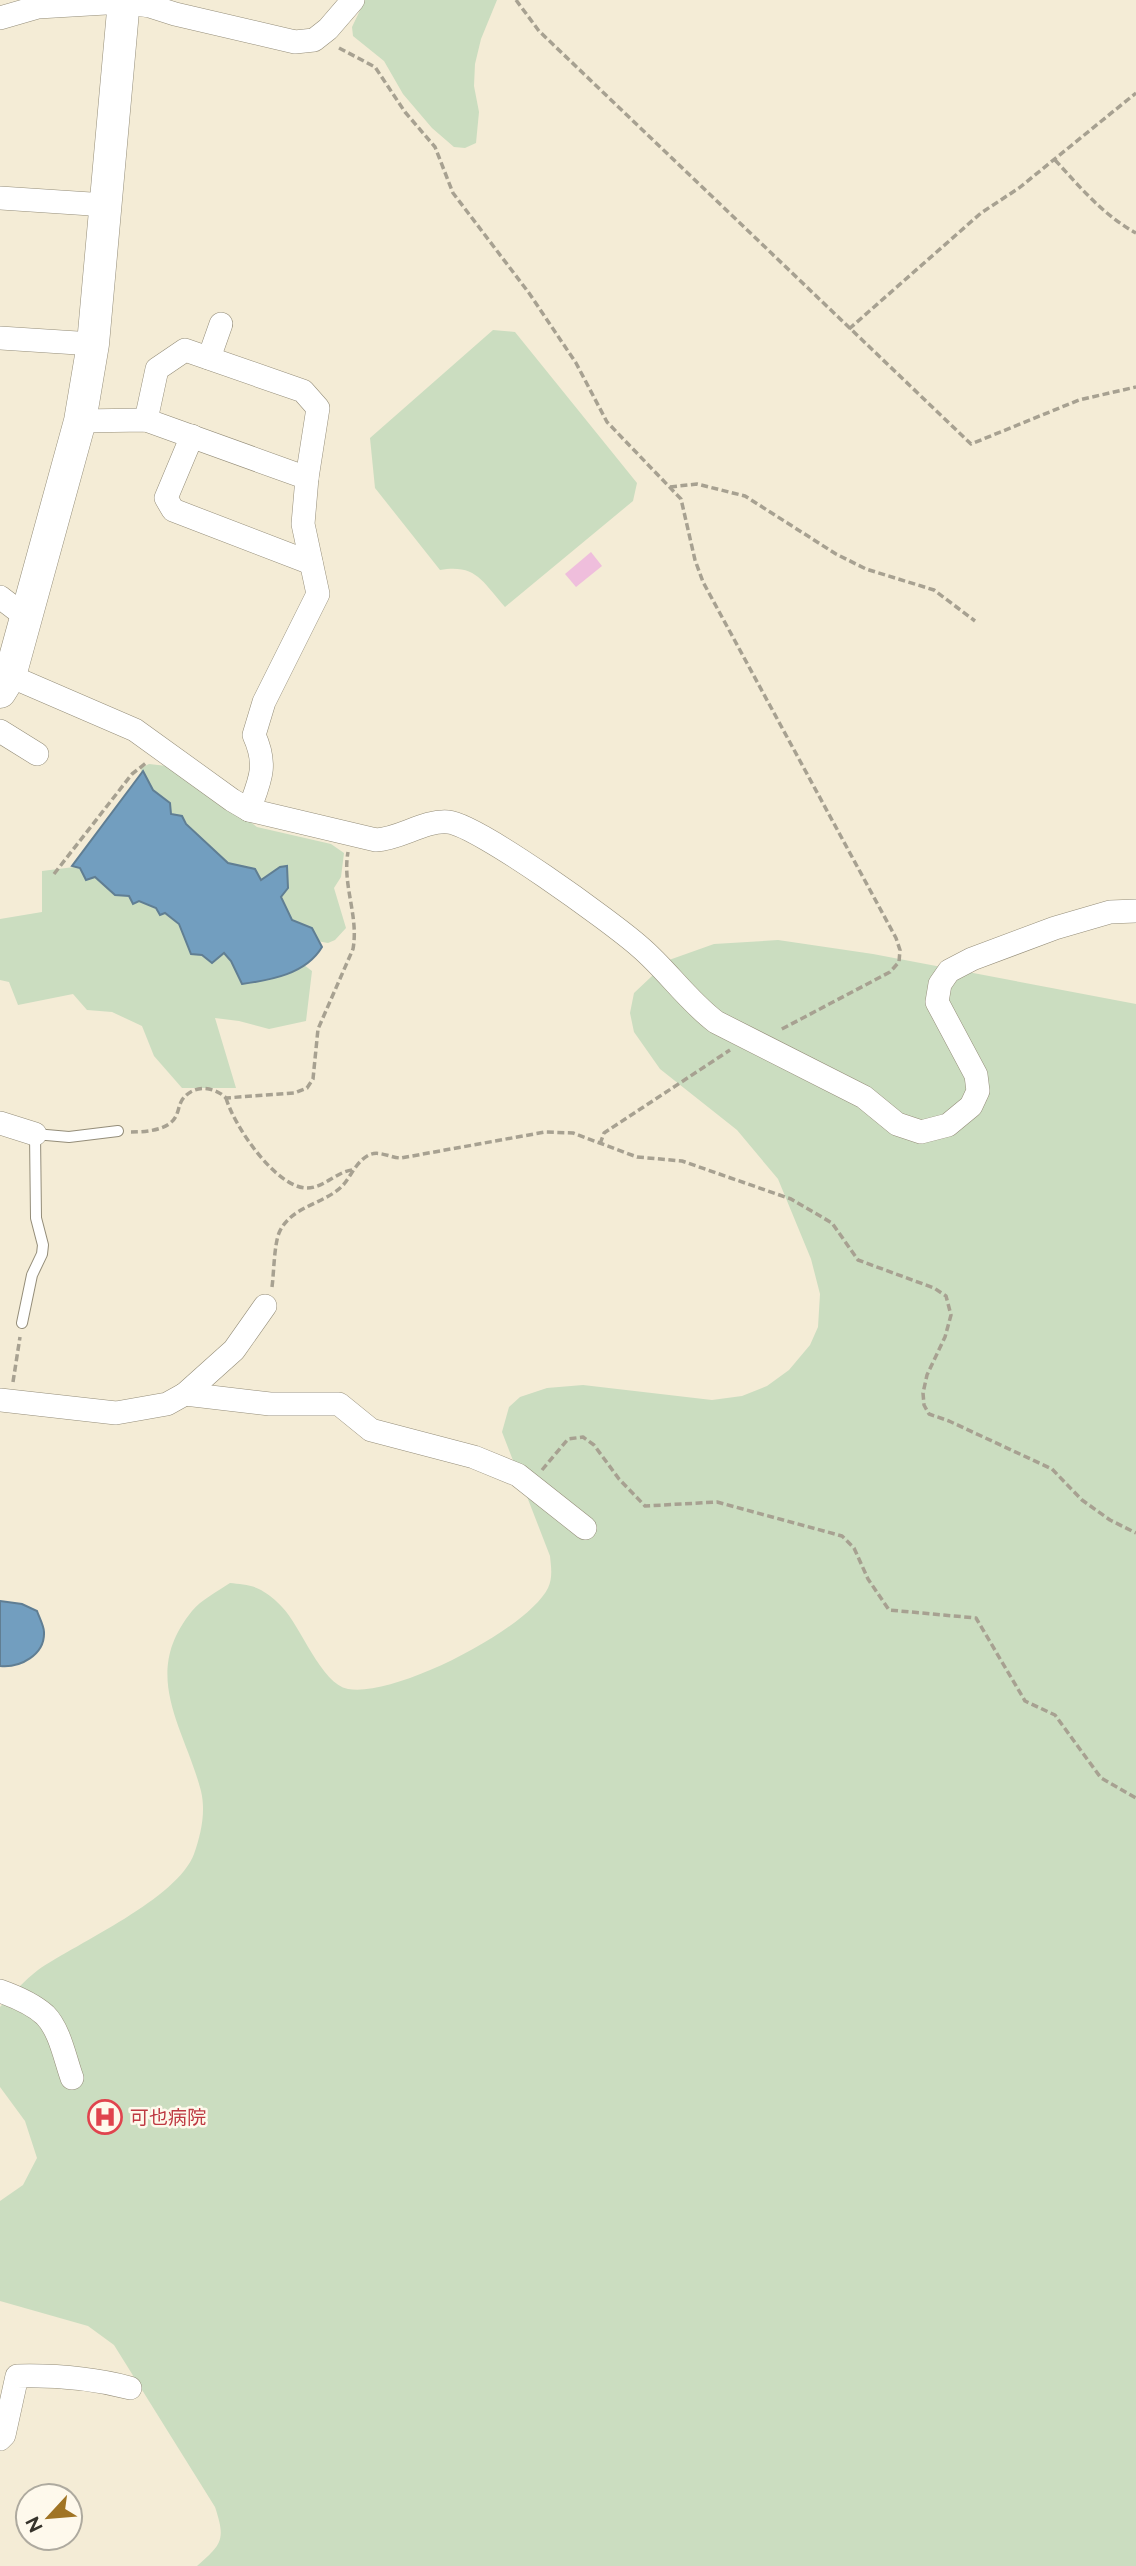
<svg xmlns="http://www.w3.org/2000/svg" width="1136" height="2566" viewBox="0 0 1136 2566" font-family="Raleway,'Noto Sans JP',sans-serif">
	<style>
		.green { fill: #cbddc0 }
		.water { fill: #729ebf; stroke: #607e93; stroke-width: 2 }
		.building { fill: #efbedc }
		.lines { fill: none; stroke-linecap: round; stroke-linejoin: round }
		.lane-casing { stroke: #948d79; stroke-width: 12 }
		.street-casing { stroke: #948d79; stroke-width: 24 }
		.secondary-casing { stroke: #948d79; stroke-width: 33 }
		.path { stroke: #a7a191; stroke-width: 3.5; stroke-dasharray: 7 3.5; stroke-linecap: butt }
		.lane { stroke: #fff; stroke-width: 10 }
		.street { stroke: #fff; stroke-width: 23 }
		.secondary { stroke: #fff; stroke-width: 32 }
		.labels { text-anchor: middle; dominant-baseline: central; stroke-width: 5; stroke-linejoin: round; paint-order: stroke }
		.health-label { font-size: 19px; fill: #be3a42; stroke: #fef9ec; text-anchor: start }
	</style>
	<rect width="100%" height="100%" fill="#f4ecd6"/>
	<!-- green -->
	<g class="green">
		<polygon points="365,0 497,0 481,39 475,64 474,86 479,112 476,143 465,148 454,147 432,128 403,94 384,61 353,36 352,27"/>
		<path d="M 493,330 L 515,332 L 637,483 L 633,501 L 505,607 C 482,581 476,564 440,570 L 375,488 L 370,438 Z"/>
		<polygon points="149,764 176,767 257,827 331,844 344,853 341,877 334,888 346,928 335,940 328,943 311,940 257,884 196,843 142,783 141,768"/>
		<polygon points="90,865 296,959 312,971 306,1021 269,1029 239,1021 215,1018 236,1088 182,1088 154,1056 142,1026 112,1012 87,1010 73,994 18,1005 9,982 0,980 0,919 42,912 42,871"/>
		<path d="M 778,940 L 873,954 L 1136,1004 L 1136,2566 L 197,2566 C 222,2544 226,2540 215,2507 L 114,2345 L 88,2326 L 0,2301 L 0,2201 L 23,2185 L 37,2158 L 25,2121 L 0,2087 L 0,2007 C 11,1995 25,1980 38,1970 C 79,1942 177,1899 194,1854 C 201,1834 206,1812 201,1791 C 184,1726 140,1675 192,1611 C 201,1600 218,1591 230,1583 C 240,1584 253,1585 261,1590 C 268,1594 277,1601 282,1607 C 301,1626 321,1684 348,1689 C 394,1698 528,1629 548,1588 C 553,1577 551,1567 550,1556 L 502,1432 L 509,1407 L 520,1397 L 547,1388 L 583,1385 L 712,1400 L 742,1396 L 767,1386 L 789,1370 L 810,1345 L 818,1327 L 820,1294 L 811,1259 L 778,1179 L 737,1130 L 660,1069 L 634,1032 L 630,1013 L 634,993 L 669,960 L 714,944 Z"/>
	</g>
	<!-- water -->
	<g class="water">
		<path d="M 143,771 L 153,790 L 170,803 L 171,814 L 182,816 L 186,824 L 228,863 L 255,869 L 261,880 L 280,867 L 287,866 L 288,888 L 281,897 L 292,920 L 312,928 L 322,947 C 306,974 271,980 242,984 L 231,961 L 224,953 L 212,963 L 202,955 L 191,954 L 179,924 L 165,913 L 160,915 L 156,908 L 139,901 L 133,904 L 129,896 L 115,895 L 95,877 L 86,880 L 80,868 L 72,866 Z"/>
		<path d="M 0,1601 L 22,1604 L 37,1611 C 39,1617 44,1626 44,1632 C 45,1655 20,1668 0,1666 Z"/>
	</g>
	<!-- building -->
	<polygon class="building" points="591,552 602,566 576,587 565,574"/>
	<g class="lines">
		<!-- lane casing -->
		<g class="lane-casing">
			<polyline id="lane" points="22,1323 32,1275 42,1254 43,1245 36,1218 35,1134 69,1137 118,1131"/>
		</g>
		<!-- street casing -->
		<g class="street-casing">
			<g id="street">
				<polyline points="0,18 38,7 123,2 150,6 175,14 295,42 314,40 328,29 353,0"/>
				<polyline points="0,198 106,205"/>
				<polyline points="0,338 93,344"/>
				<polyline points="209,358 221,324"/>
				<polyline points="146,420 157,369 185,350 303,391 318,408 307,478"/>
				<path d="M 80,421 L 146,420 L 307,478 L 303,524 L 318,594 L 264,702 L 254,735 C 268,766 260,780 249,810"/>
				<polyline points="192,436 166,498 173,510 311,563"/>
				<polyline points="0,597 26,617"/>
				<path d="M 10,676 L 135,730 L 232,800 L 249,810 L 376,840 C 400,839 424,820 448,822 C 477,824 613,923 640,947 C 667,970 687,1000 716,1022 L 864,1097 L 897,1124 L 921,1132 L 948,1125 L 971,1106 L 978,1091 L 976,1075 L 937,1002 L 940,984 L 949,971 L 972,959 L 1055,928 L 1110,912 L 1136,911"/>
				<polyline points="0,731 37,754"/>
				<polyline points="0,1123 35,1134"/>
				<polyline points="185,1394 270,1404 339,1404 371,1430 474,1457 518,1475 585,1528"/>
				<polyline points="0,1400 116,1413 167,1404 185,1394 234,1350 265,1306"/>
				<path d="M 0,1991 C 14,1996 34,2005 45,2015 C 60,2030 65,2059 72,2078"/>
				<path d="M 0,2439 L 4,2435 L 17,2376 C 56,2375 92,2378 130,2388"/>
			</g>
		</g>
		<!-- secondary casing -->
		<g class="secondary-casing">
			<polyline id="secondary" points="0,692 10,676 80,421 93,344 124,0"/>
		</g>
		<!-- path -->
		<g class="path">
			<polyline points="516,0 539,31 971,444 1079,400 1136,387"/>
			<polyline points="339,48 375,67 405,112 435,147 453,193 529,293 576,363 607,422 681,499 695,560 703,582 896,938 900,950 899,962 890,972 780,1030"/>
			<path d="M 1055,160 C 1080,187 1103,215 1136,233"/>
			<polyline points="849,329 981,213 1019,188 1136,93"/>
			<polyline points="670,487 697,484 745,496 836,554 866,569 934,590 975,621"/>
			<polyline points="54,874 132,774 146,763"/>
			<path d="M 226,1098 C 234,1126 276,1188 307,1188 C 324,1188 336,1172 352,1170"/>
			<path d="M 131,1132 C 142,1132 159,1131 169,1124 C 179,1117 177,1109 182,1100 C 193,1084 214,1086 226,1098 L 294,1093 L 307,1088 L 313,1079 L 318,1029 L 353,949 C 359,916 342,885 348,852"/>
			<polyline points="600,1144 604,1133 730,1050"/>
			<path d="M 272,1287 C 274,1272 274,1246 279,1233 C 291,1205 327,1204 344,1184 C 352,1174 357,1161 369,1155 C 379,1150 391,1158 401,1158 L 545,1132 L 573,1133 L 637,1157 L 682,1161 L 791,1199 L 832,1223 L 858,1260 L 934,1288 L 946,1296 L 951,1315 L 945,1337 L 927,1375 L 923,1393 L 924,1405 L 929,1414 L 949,1421 L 1052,1469 L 1082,1500 L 1110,1520 L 1136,1533"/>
			<polyline points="13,1382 20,1337"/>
			<polyline points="542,1470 568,1439 583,1437 594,1445 619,1479 645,1506 717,1502 842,1536 854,1548 868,1579 889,1610 976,1618 1025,1701 1055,1715 1101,1778 1136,1798"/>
		</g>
		<!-- lane -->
		<use href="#lane" class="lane"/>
		<!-- street -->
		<use href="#street" class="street"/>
		<!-- secondary -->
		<use href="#secondary" class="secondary"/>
	</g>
	<!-- icons -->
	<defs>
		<g id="hospital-ring" transform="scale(1.75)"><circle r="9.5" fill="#fef9ec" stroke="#e0444e" stroke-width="1.5"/><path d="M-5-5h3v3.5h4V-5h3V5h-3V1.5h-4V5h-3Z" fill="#e0444e"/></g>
	</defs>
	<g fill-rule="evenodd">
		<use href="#hospital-ring" x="105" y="2117"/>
	</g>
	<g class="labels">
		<!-- health labels -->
		<g class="health-label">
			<text x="130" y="2117">可也病院</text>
		</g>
	</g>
	<!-- north arrow -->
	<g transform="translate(49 2517) rotate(244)"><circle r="33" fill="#fef9ec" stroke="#aeaa9f" stroke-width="2"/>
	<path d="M0-5L12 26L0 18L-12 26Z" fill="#a07424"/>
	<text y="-10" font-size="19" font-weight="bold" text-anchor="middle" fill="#36332b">N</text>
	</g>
</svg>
